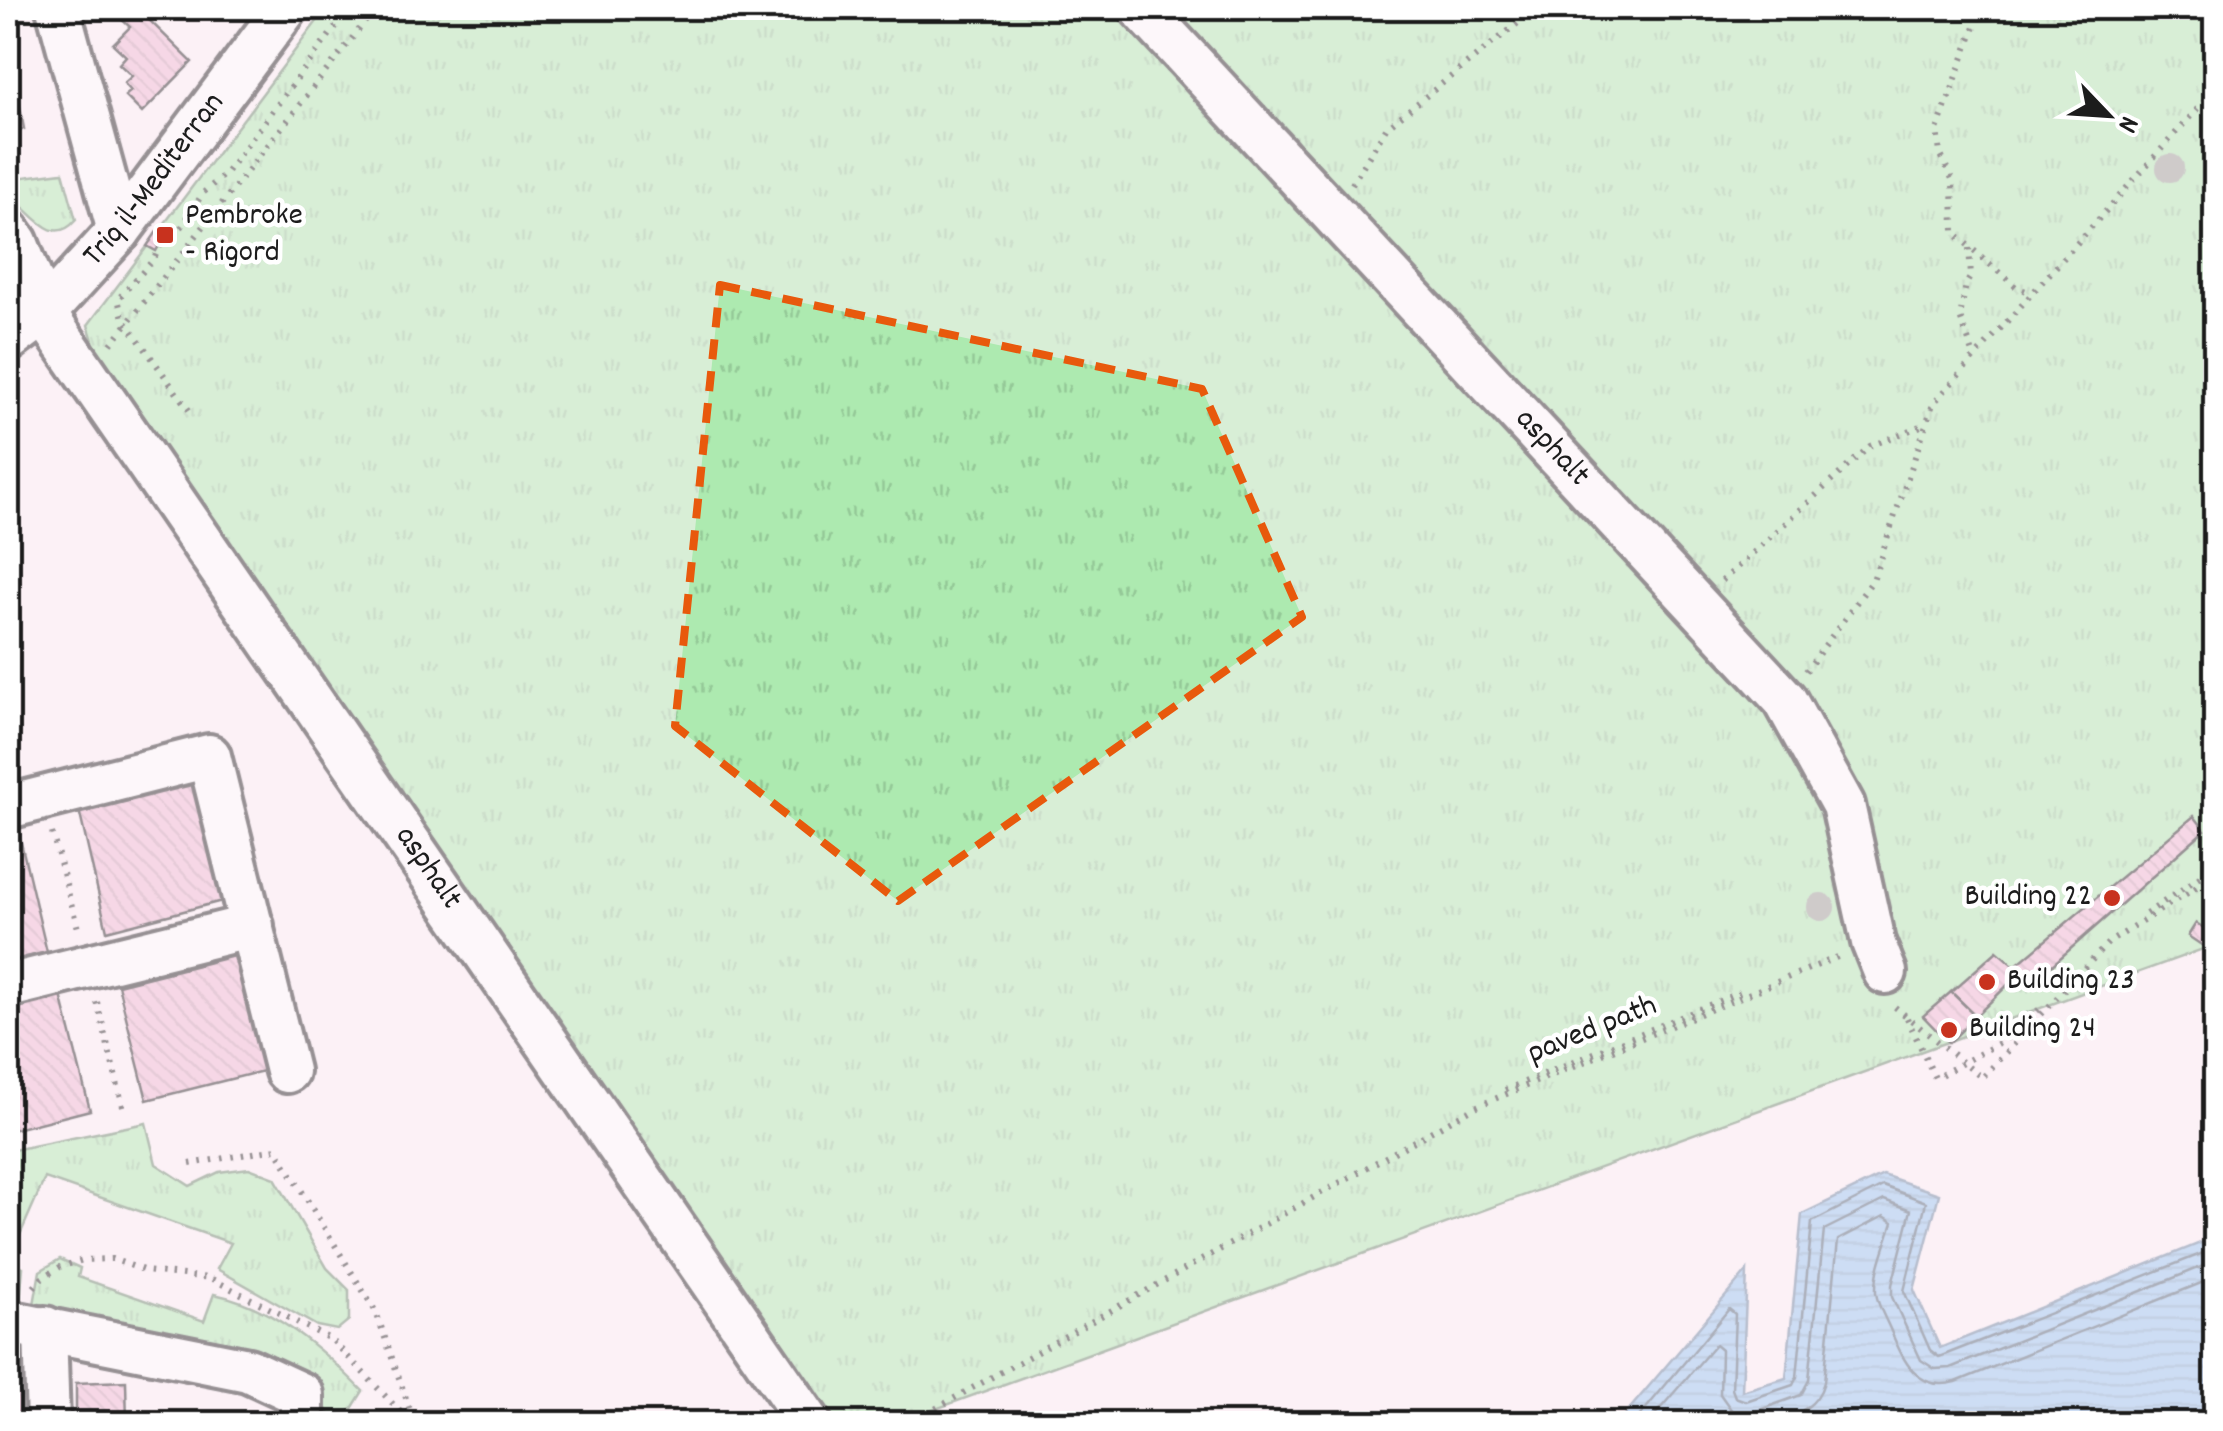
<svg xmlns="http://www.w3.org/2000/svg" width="2223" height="1431" viewBox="0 0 2223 1431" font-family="Dekko,sans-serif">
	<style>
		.grass { fill: url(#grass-tufts); stroke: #648366; stroke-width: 2.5 }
		.water { fill: url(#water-rules); stroke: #65819c; stroke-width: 2.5 }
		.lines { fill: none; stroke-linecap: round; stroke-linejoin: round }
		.shore { stroke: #4c6071; stroke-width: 2.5 }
		.building { fill: url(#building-back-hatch); stroke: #1c1c1c; stroke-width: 2.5 }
		.minor-casing { stroke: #1c1c1c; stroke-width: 50 }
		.path { stroke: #1c1c1c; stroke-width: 6; stroke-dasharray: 2.5 8; stroke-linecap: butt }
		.minor { stroke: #fff; stroke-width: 42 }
		.tree { fill: #999e96 }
		.marked { fill: none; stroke: #e8590c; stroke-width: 8; stroke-dasharray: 20 12; stroke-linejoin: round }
		.poi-dot { fill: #c8321e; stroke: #fff; stroke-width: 4 }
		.labels { text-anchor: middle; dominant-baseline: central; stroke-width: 9; stroke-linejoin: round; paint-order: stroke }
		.street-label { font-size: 32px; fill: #1c1c1c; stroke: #fff }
		.poi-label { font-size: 32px; fill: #1c1c1c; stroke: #fff; text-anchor: start }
	</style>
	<defs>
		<pattern id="grass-tufts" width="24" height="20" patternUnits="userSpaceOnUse" patternTransform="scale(2.5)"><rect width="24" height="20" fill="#adeab0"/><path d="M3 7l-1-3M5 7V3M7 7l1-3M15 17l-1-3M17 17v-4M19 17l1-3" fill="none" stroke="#94c897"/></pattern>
		<pattern id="water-rules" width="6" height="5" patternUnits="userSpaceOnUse" patternTransform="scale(2.5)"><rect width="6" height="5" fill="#95c5f1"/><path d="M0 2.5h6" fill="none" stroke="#80a9ce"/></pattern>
		<pattern id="building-back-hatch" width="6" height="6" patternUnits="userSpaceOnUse" patternTransform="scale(2.5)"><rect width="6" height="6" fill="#efb9d2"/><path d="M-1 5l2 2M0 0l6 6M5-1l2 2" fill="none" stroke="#cc9eb4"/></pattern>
	</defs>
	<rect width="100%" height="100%" fill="#fcf1f6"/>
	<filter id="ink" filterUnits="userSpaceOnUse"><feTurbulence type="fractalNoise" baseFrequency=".01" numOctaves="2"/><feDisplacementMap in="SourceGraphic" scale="20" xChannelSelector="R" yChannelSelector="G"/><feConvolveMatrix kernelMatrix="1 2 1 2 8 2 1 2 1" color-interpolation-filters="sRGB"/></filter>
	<g filter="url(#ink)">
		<!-- grass -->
		<g class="grass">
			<polygon points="327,8 2215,8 2215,941 2206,948 897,1423 842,1423 820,1413 241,571 95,347 88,325"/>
			<path d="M 63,172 L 76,220 C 50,250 31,208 8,195 L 8,179 Z"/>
			<polygon points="146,1123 156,1164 190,1186 219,1172 249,1168 275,1178 327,1268 349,1290 349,1320 337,1330 317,1326 217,1269 231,1243 45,1178 9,1260 23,1267 20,1303 8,1301 8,1151"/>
			<path d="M 60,1259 L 80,1268 L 78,1277 L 204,1321 L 214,1294 C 273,1306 322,1349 363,1391 L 343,1423 L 336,1423 L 302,1375 L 199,1337 L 33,1310 L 40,1271 Z"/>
		</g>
		<!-- water -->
		<polygon class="water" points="1883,1175 1939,1194 1914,1290 1940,1348 2215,1237 2215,1423 1621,1423 1627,1412 1747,1271 1742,1391 1786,1378 1802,1214"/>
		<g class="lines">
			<!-- shore -->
			<g class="shore">
				<polyline points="1633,1424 1729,1309 1735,1314 1732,1389 1735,1397 1746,1401 1793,1385 1797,1377 1812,1222 1883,1186 1926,1202 1904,1291 1930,1350 1939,1357 2216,1248"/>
				<polyline points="1647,1424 1715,1345 1721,1350 1720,1394 1732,1411 1751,1413 1801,1395 1809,1380 1824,1230 1884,1200 1911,1210 1892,1285 1892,1297 1921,1360 1935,1369 1950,1368 2216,1261"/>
				<path d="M 1767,1424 C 1793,1415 1816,1411 1824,1382 L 1838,1240 L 1884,1216 L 1893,1222 C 1887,1243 1875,1269 1876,1292 C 1877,1305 1885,1317 1890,1329 C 1903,1359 1916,1393 1956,1382 L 2216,1277"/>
			</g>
		</g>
		<!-- building -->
		<g class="building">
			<polygon points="125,8 137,8 192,62 142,113 125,96 131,91 124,83 132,76 119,64 126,56 113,44 130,27 117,15"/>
			<polygon points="11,62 18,96 8,98 8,63"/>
			<polygon points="18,96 24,129 8,132 8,98"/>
			<polygon points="158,230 165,235 156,251 147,246"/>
			<polygon points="195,782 222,901 107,931 79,810"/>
			<polygon points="2194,816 2205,830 2033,982 2015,966"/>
			<polygon points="19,834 47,952 8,962 8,837"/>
			<polygon points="2196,923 2214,934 2206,948 2188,936"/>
			<polygon points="1997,951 2021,972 1976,1016 1951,992"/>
			<polygon points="238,955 267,1070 147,1100 118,985"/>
			<polygon points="1951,992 1976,1016 1949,1043 1923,1016"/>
			<polygon points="61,995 90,1110 8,1131 8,1008"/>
			<polygon points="8,1379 21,1394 22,1424 8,1424"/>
			<polygon points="126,1381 127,1424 76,1424 76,1383"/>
			<polygon points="268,1414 268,1424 144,1424 144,1416"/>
		</g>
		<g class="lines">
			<!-- minor casing -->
			<g class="minor-casing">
				<g id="minor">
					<polyline points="58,8 119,231"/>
					<path id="s1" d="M 1141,8 L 1785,700 L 1843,805 L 1873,942 L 1885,972"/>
					<path id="s2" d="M 8,231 L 16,242 L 44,313 L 810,1424"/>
					<path id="s3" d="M 8,340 L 44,313 L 119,231 L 286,8"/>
					<polyline points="8,807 209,756 287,1071"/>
					<polyline points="8,986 252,926"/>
					<polyline points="8,1322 248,1370 302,1395 302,1424"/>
					<polyline points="45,1328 48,1424"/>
				</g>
			</g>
			<!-- path -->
			<g class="path">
				<polyline points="1982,8 1937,130 1940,153 1953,181 1954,233 2016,287 2031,293"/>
				<polyline points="1352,184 1386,128 1537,8"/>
				<polyline points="1969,248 1971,276 1966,284 1960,317 1974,356"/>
				<polyline points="111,344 376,8"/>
				<polyline points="189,410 123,318 118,299 154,259 165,235 181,228 203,193 226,173 350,8"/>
				<polyline points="1722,581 1870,446 1926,424"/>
				<polyline points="1806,671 1873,580 1933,404 2216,88"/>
				<polyline points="52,833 79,932"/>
				<polyline points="2146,914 2204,874 2216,872"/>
				<polyline points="97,1002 123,1106"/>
				<polyline points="1895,1007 1982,1078 2108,943 2216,875"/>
				<polyline points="1907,1018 1935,1078 2003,1041 2044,1005"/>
				<polyline points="1505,1090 1743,991"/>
				<polyline points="190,1164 276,1149 376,1312 415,1424"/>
				<polyline points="34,1287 42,1278 60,1267 83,1260 112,1259 146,1271 210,1278 332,1340 412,1424"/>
				<polyline points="908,1424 1475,1107 1840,956"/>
			</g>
			<!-- minor -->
			<use href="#minor" class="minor"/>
		</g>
		<!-- trees -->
		<g class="tree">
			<circle cx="2170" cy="168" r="14"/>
			<circle cx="1821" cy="907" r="14"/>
		</g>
	</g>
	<!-- marked area -->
	<path d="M0 0H2223V1431H0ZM 720,285 L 1202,389 L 1302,617 L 898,901 L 675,726 Z" fill="#fcf1f6" fill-opacity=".55" fill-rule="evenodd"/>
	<path class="marked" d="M 720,285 L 1202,389 L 1302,617 L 898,901 L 675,726 Z"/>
	<!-- markers -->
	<g class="poi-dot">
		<rect x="155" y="225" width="20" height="20" rx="5"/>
		<circle cx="2112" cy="898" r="10"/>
		<circle cx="1987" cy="982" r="10"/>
		<circle cx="1949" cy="1030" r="10"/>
	</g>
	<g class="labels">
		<!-- street labels -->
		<g class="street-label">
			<text stroke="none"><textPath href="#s3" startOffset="218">Triq il-Mediterran</textPath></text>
			<text stroke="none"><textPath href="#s1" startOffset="602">asphalt</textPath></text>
			<text stroke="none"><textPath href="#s2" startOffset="765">asphalt</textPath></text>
			<text transform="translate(1593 1031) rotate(-22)">paved path</text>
		</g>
		<!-- poi labels -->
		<g class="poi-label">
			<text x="185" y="217">Pembroke<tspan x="185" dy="37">- Rigord</tspan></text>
			<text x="2092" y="898" text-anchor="end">Building 22</text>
			<text x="2007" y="982">Building 23</text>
			<text x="1969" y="1030">Building 24</text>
		</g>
	</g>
	<!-- margin -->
	<rect width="2223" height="1431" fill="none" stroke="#fff" stroke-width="40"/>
	<rect x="20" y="20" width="2183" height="1391" fill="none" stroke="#1c1c1c" stroke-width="4" filter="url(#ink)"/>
	<!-- north arrow -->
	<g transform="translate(2108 115) rotate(115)" stroke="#ffffff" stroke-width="8" paint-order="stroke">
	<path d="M0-8L18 38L0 25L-18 38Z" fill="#1c1c1c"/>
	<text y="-15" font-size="28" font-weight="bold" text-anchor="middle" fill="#1c1c1c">N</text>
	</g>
</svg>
